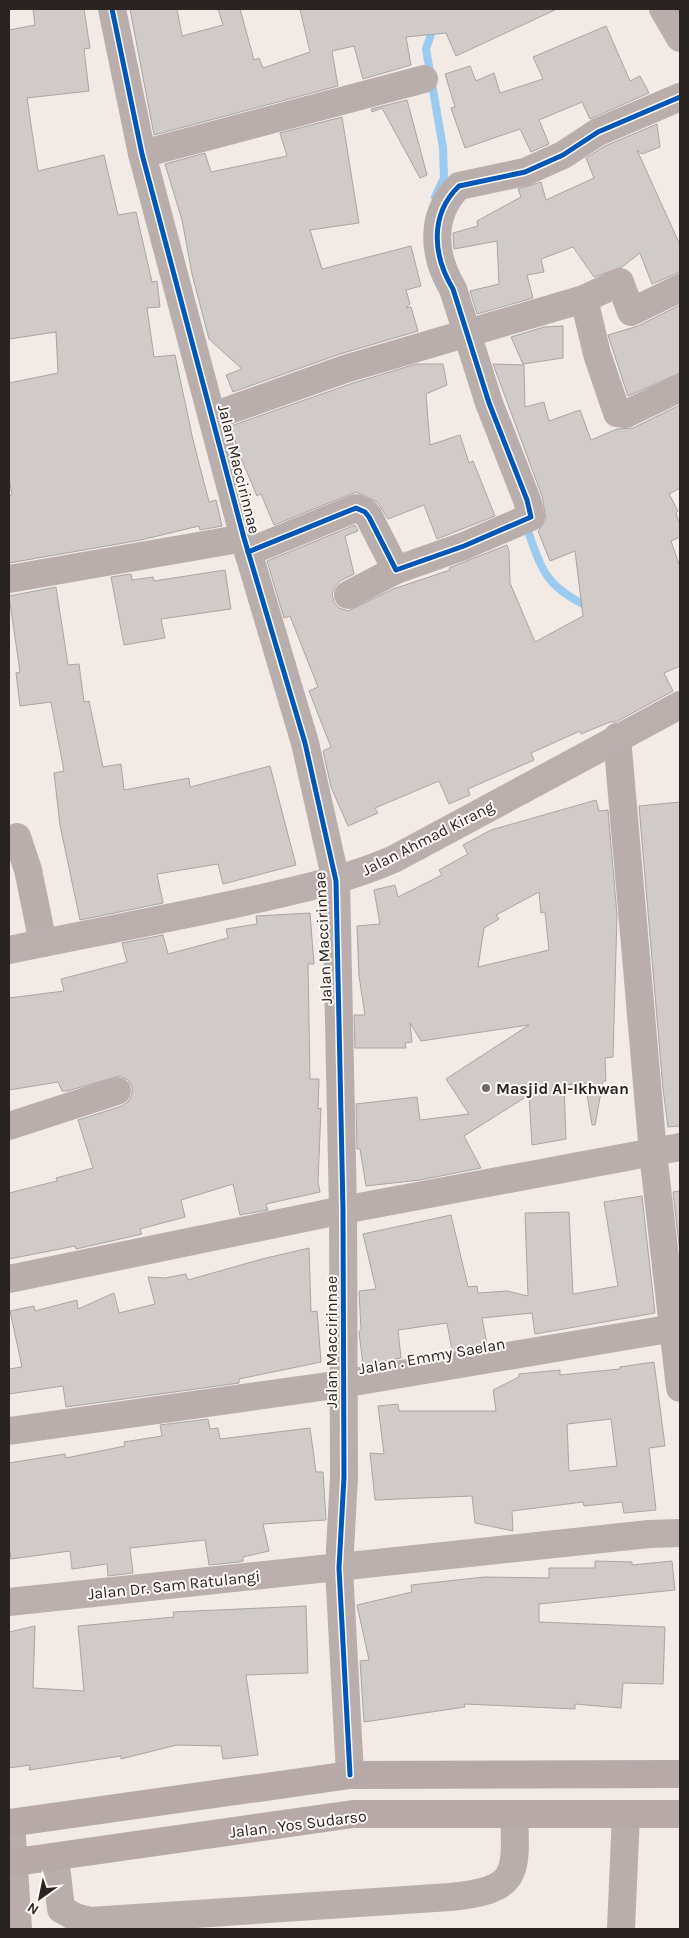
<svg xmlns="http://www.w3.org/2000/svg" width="689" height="1938" viewBox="0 0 689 1938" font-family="Karla,sans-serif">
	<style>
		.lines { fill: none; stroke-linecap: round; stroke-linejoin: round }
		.stream { stroke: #9bcbef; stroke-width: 8 }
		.building { fill: #d0cac9; stroke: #aaa5a3; fill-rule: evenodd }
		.minor { stroke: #baaeac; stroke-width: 28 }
		.major { stroke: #bbafae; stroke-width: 28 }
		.highway { stroke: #b6a9a8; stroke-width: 28 }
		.cycleway-casing { stroke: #fdf8f4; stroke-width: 8 }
		.cycleway { stroke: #0057b8; stroke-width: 5 }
		.poi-dot { fill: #6f6966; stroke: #fdf8f4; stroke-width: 2 }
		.labels { text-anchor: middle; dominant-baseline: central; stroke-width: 4; stroke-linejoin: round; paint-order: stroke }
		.street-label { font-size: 16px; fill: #292421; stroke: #fdf8f4 }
		.poi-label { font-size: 16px; font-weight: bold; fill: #292421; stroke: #fdf8f4; text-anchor: start }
	</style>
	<rect width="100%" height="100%" fill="#f1eae5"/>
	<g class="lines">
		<!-- stream -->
		<g class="stream">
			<polyline points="434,9 436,20 426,49 443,148 444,178 435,197"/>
			<path d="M 526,525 C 541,568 544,586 589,607"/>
		</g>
	</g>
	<!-- building -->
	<g class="building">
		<polygon points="33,9 84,9 90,48 84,49 89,91 27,98 38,171 104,155 118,215 136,212 152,282 157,281 160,307 147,308 154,357 175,355 193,440 209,502 216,500 222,526 200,530 199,526 141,540 9,563 9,496 12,495 9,479 9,383 58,373 56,332 9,339 9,30 35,25"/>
		<polygon points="130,9 177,9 182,36 223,25 218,9 240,9 254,60 259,58 263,68 310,52 300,9 557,9 456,56 446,33 406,37 411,65 363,79 354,46 332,51 338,86 154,135"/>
		<polygon points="606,26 630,81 640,76 649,93 590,119 582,102 539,120 549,144 531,152 520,129 465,148 451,108 455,107 445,74 470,66 476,81 494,73 500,93 543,79 533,57"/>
		<polygon points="407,100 427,175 420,178 382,108 372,112 371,109"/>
		<polygon points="342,117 359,223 310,230 322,269 411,246 421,286 406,290 410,304 406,308 411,307 418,331 340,354 233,392 226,375 242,369 209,339 192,274 182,220 165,164 205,153 211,172 287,156 280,133"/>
		<polygon points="657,124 660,147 642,154 637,150 680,245 680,272 652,284 640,253 622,267 594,277 573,247 541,259 544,272 527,275 533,298 477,314 470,291 499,284 497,241 454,249 453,233 478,226 477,221 521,197 518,189 541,182 546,200 594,178 586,158 605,146"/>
		<polygon points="680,305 680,373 628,396 608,335 638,326"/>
		<polygon points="563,326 563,358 523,364 511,337 544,327"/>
		<polygon points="416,364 443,364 447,385 426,394 430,445 460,435 469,463 473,461 495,516 437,539 424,505 388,519 377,502 356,492 274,525 261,494 257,496 238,451 231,426 350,384"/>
		<polygon points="493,364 524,365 525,407 544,402 549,421 580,410 591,440 617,429 633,428 680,405 680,488 669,494 678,511 676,513 680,525 680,537 671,541 680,567 680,666 664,673 673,691 616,722 610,722 581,734 580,731 531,753 534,760 468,789 470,795 449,804 439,781 375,808 378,813 348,826 331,787 323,751 331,747 309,691 318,687 290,616 284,618 267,561 355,525 358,531 345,536 354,574 340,581 335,587 332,594 334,602 339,608 348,611 393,589 450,570 449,568 507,545 509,551 510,583 535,642 583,616 575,551 550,561 538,531 546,520 542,496"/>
		<polygon points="225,570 231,609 161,619 165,638 124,645 111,577 131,574 132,580 153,577 154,581"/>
		<polygon points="56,587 68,665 79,664 84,702 89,701 103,767 121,764 124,790 189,778 190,787 270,766 296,865 223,884 218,864 157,874 163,903 80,920 60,825 54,773 64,771 51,702 20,706 16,673 20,672 9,596"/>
		<path d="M 596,800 L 599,811 L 608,810 L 617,915 L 613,1057 L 605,1058 L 606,1081 L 603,1081 L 595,1125 L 592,1125 L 585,1083 L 564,1085 L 566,1139 L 532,1145 L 529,1095 L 464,1136 L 481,1168 L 420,1180 L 366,1186 L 360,1149 L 357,1149 L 356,1104 L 417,1097 L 420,1120 L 469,1114 L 446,1079 L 529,1025 L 421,1041 L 410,1023 L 412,1042 L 405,1043 L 406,1048 L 355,1048 L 354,1015 L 365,1015 L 359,976 L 357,926 L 380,924 L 374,890 L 395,885 L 398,897 L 442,875 L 439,870 L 468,854 L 463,845 L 491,830 ZM 539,892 L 541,913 L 545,912 L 549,950 L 478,967 L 484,928 L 499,919 L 496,915 Z"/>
		<polygon points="680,802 680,1126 668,1127 663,1089 639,806"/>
		<polygon points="310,913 314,964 308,964 310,1079 319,1079 318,1109 321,1108 318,1182 320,1192 266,1204 268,1210 240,1215 233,1184 181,1200 185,1217 140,1229 142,1234 76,1249 75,1246 9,1259 9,1193 57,1181 56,1178 93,1168 78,1120 122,1106 129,1101 132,1094 132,1087 128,1080 120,1076 67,1091 62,1091 58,1082 9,1090 9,998 64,991 61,979 127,962 122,943 163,935 168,954 228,938 226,929 257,924 256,916"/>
		<polygon points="680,1191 680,1253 673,1192"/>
		<polygon points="642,1196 655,1313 535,1334 532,1313 482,1318 487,1344 452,1350 447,1323 398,1330 401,1358 363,1365 359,1332 361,1329 359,1291 376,1289 363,1234 451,1215 468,1287 477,1286 478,1293 507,1291 528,1296 525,1213 569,1212 573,1294 618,1286 604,1202"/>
		<polygon points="309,1248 311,1312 317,1311 321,1362 239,1379 239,1383 66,1407 63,1386 9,1394 9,1369 22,1367 10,1311 34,1306 35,1311 77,1300 78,1309 114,1293 119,1313 155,1304 148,1277 165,1278 186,1274 188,1280 262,1259"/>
		<path d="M 654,1362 L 665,1446 L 649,1448 L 656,1510 L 624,1513 L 622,1502 L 584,1506 L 583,1502 L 512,1511 L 513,1531 L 475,1523 L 472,1496 L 375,1500 L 370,1453 L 384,1454 L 378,1406 L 398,1404 L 399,1411 L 496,1411 L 493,1390 L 519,1377 L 519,1374 L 560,1370 L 560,1375 L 620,1369 L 620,1367 ZM 611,1419 L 617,1466 L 569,1471 L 567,1424 Z"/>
		<polygon points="208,1419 210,1429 218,1428 220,1439 310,1428 316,1472 323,1472 326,1520 263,1524 269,1551 243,1557 243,1561 239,1562 209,1565 205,1540 130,1548 133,1573 108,1576 107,1564 72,1569 70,1551 11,1559 9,1547 9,1463 65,1454 66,1458 125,1446 124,1442 162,1436 160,1425"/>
		<polygon points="595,1561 632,1562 632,1565 672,1561 675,1590 539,1604 539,1622 665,1627 663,1684 623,1683 621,1708 575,1704 575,1709 464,1704 465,1707 364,1722 360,1661 369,1660 357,1605 412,1592 411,1585 484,1577 549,1578 549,1568 595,1568"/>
		<polygon points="306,1606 308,1673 246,1675 258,1755 223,1759 221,1746 177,1745 121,1759 121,1756 29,1770 30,1765 9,1768 9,1632 35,1626 33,1688 84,1691 78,1626 174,1617 173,1612"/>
	</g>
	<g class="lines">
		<!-- minor -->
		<g class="minor">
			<polyline points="112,9 142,154 244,538 305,743 336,881 343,1210 344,1477 339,1568 350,1775"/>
			<polyline points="663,9 680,38"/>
			<polyline points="142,154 424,79"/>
			<polyline points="584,299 597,354 617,413 626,414 680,388"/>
			<polyline points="213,416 345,369 584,299 620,282 631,312 680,288"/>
			<path d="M 248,552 L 356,508 L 365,512 L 369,517 L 396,570 L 464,546 L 531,517 L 527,500 L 489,403 L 453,289 C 433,256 429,215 459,186 L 525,172 L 563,155 L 598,132 L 680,97"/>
			<polyline points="9,579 244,538"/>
			<polyline points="348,595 396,570"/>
			<polyline points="617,737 653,1153 680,1388"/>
			<polyline points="17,837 28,870 43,943"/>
			<polyline points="9,1126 117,1091"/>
			<polyline points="9,1279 343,1210 680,1147"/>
			<polyline points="9,1431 342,1384 680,1327"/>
			<polyline points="11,1823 18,1929"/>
			<path d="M 55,1857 L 61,1909 L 75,1917 L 90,1921 L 450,1897 C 517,1890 517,1877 514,1814"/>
			<polyline points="621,1929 626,1814"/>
		</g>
		<!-- major -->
		<g class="major">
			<path d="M 9,950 C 87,934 166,919 244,902 C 296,890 346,880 394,859 L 680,705"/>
			<polyline points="9,1602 649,1534 680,1533"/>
		</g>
		<!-- highway -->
		<g class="highway">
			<polyline points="9,1823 350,1775 680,1774"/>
			<polyline points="9,1863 353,1814 680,1814"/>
		</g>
		<!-- cycleway casing -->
		<g class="cycleway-casing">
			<g id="cycleway">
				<polyline points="112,9 142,154 244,538 305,743 336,881 343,1210 344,1477 339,1568 350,1775"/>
				<path d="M 248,552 L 356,508 L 365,512 L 369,517 L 396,570 L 464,546 L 531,517 L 527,500 L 489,403 L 453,289 C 433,256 429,215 459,186 L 525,172 L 563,155 L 598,132 L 680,97"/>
			</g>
		</g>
		<!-- cycleway -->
		<use href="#cycleway" class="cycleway"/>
	</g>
	<!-- markers -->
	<circle class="poi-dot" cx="486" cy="1088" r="5"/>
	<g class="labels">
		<!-- street labels -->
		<g class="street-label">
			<text transform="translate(239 469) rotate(76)">Jalan Maccirinnae</text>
			<text transform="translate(428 838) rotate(-27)">Jalan Ahmad Kirang</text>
			<text transform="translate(323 938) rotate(-93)">Jalan Maccirinnae</text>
			<text transform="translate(331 1342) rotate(-90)">Jalan Maccirinnae</text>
			<text transform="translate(432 1356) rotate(-10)">Jalan . Emmy Saelan</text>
			<text transform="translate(174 1585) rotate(-6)">Jalan Dr. Sam Ratulangi</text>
			<text transform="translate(298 1824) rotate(-7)">Jalan . Yos Sudarso</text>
		</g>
		<!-- poi labels -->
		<g class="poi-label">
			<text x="496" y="1088">Masjid Al-Ikhwan</text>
		</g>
	</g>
	<!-- border -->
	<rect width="689" height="1938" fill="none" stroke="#292421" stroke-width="20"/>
	<!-- north arrow -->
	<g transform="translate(40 1898) rotate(213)" stroke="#fdf8f4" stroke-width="4" paint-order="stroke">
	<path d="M0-4L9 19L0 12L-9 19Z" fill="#292421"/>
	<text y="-8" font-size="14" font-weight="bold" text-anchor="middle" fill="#292421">N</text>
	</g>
</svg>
